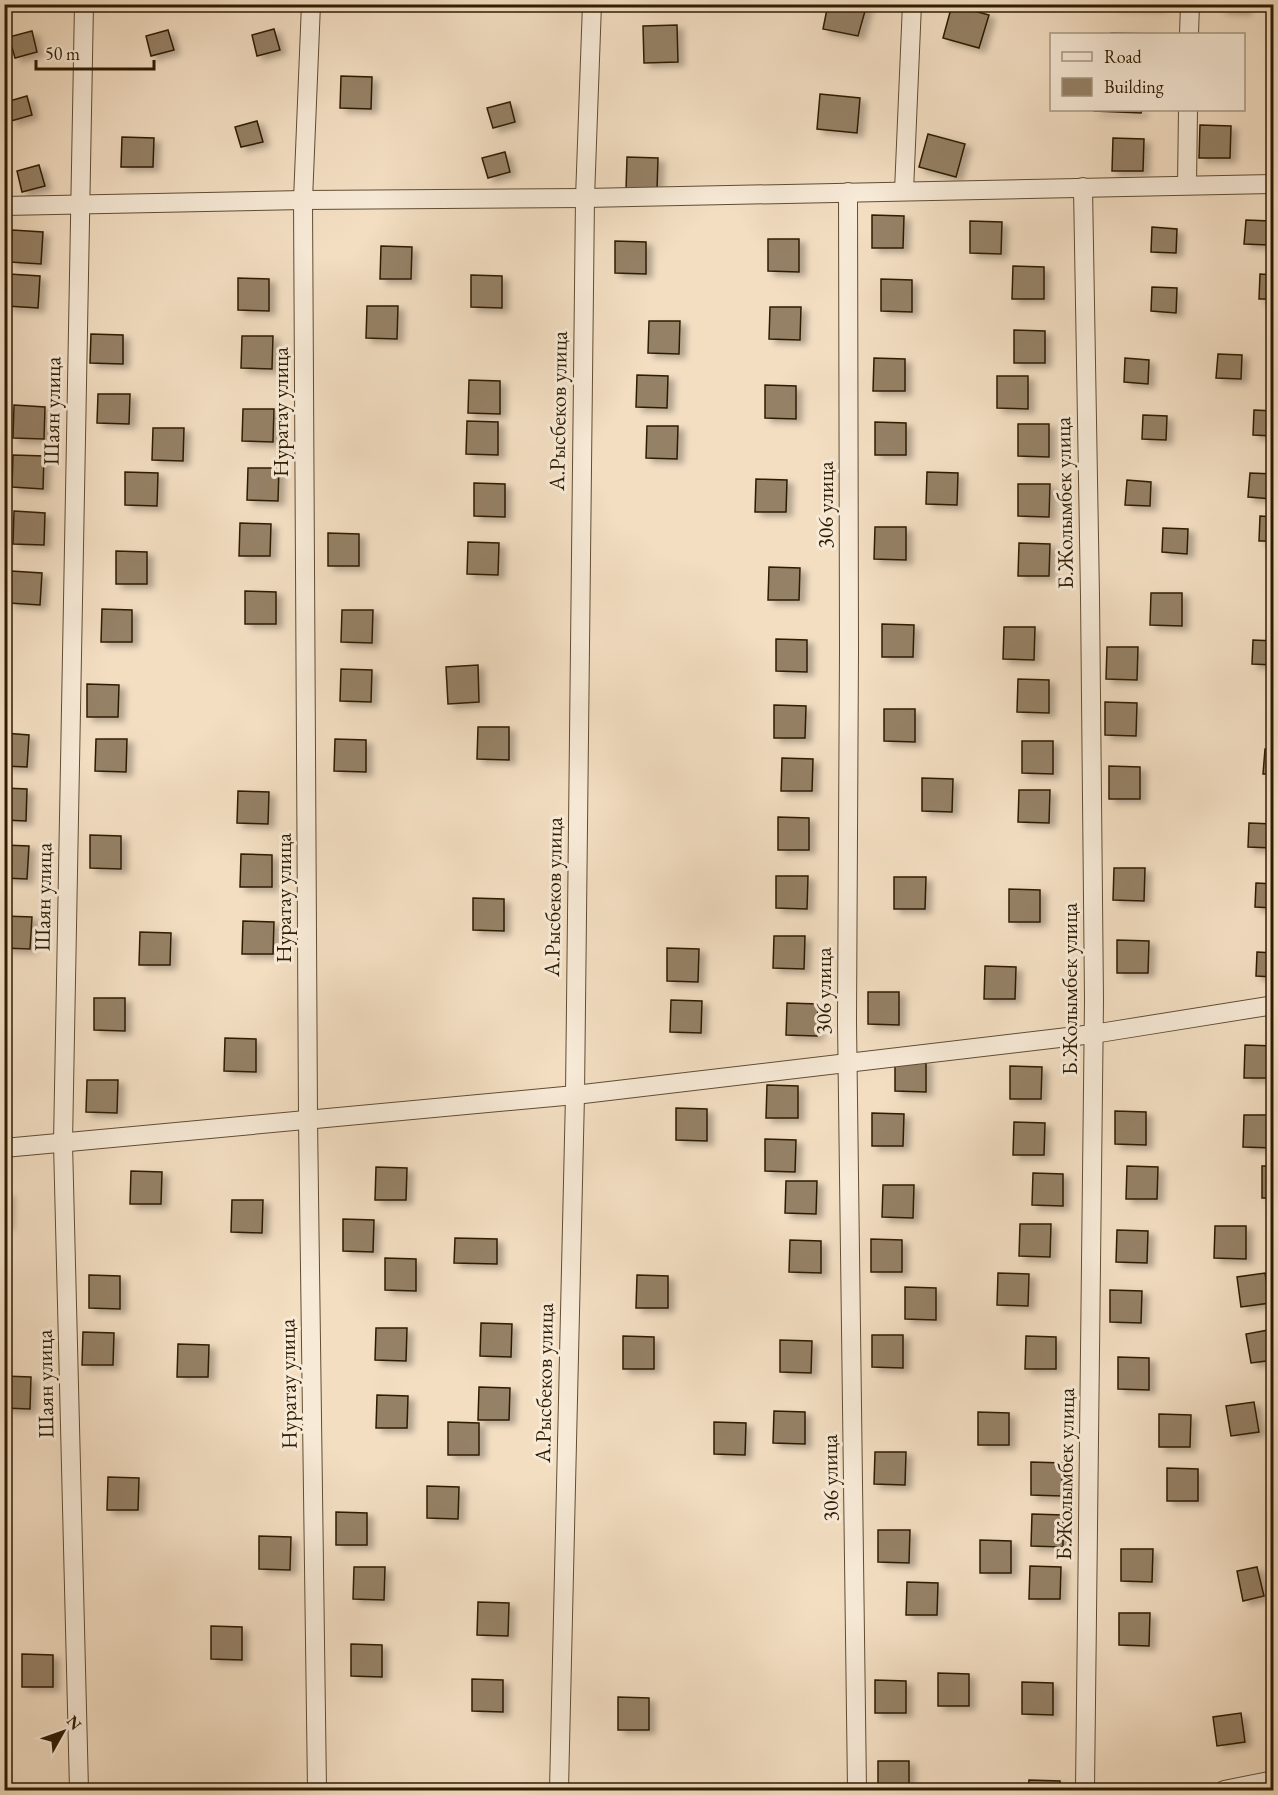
<svg xmlns="http://www.w3.org/2000/svg" width="1278" height="1795" viewBox="0 0 1278 1795" font-family="'EB Garamond',serif">
	<style>
		.building { fill: #958166; stroke: #2f1d03; stroke-width: 1.5; filter: url(#shadow) }
		.lines { fill: none; stroke-linecap: round; stroke-linejoin: round }
		.street-casing { stroke: #604d33; stroke-width: 20 }
		.street { stroke: #f7ead7; stroke-width: 18 }
		.labels { text-anchor: middle; dominant-baseline: central; stroke-width: 6; stroke-linejoin: round; paint-order: stroke }
		.street-label { font-size: 22px; fill: #2f1d03; stroke: #f7ead7 }
	</style>
	<defs>
		<filter id="shadow"><feDropShadow dx="6" dy="4" stdDeviation="3" flood-color="#0004"/></filter>
	</defs>
	<rect width="100%" height="100%" fill="#f3dec2"/>
	<filter id="stains"><feTurbulence type="fractalNoise" baseFrequency=".00333" numOctaves="4"/><feColorMatrix values="0 0 0 0 .2 0 0 0 0 .09 0 0 0 0 .02 0 0 0 .5 -.17"/></filter>
	<radialGradient id="worn" r=".72"><stop offset=".6" stop-color="#630" stop-opacity="0"/><stop offset="1" stop-color="#630" stop-opacity=".3"/></radialGradient>
	<!-- building -->
	<g class="building">
		<polygon points="828,4 867,4 858,36 823,29"/>
		<polygon points="1112,4 1159,4 1159,7 1112,6"/>
		<polygon points="1220,4 1245,4 1245,11 1220,9"/>
		<polygon points="952,5 989,15 979,48 943,38"/>
		<polygon points="677,25 678,62 644,63 643,26"/>
		<polygon points="274,29 280,50 257,56 252,35"/>
		<polygon points="168,30 174,50 151,56 146,36"/>
		<polygon points="32,31 37,52 15,58 9,37"/>
		<polygon points="1111,33 1158,34 1111,34"/>
		<polygon points="341,76 372,77 371,109 340,108"/>
		<polygon points="820,94 860,98 857,133 817,129"/>
		<polygon points="27,96 32,115 11,121 6,102"/>
		<polygon points="510,102 515,122 493,128 487,108"/>
		<polygon points="1094,110 1142,110 1141,113 1094,111"/>
		<polygon points="257,121 263,142 241,147 235,127"/>
		<polygon points="1200,125 1231,126 1230,158 1199,158"/>
		<polygon points="928,134 965,144 956,177 919,167"/>
		<polygon points="122,137 154,138 153,167 121,167"/>
		<polygon points="1113,138 1144,139 1143,171 1112,171"/>
		<polygon points="505,152 510,172 488,178 482,158"/>
		<polygon points="627,157 658,158 657,190 626,190"/>
		<polygon points="39,165 45,186 22,192 17,171"/>
		<polygon points="872,215 904,216 903,248 872,248"/>
		<polygon points="1246,220 1270,221 1269,245 1244,244"/>
		<polygon points="970,221 1002,222 1001,254 970,253"/>
		<polygon points="1152,227 1177,229 1176,253 1151,252"/>
		<polygon points="12,230 43,232 41,264 10,262"/>
		<polygon points="768,239 799,239 799,272 768,271"/>
		<polygon points="615,241 646,242 646,274 615,273"/>
		<polygon points="381,246 412,247 411,279 380,279"/>
		<polygon points="1013,266 1044,267 1044,299 1012,299"/>
		<polygon points="9,274 40,276 38,308 7,306"/>
		<polygon points="1260,274 1274,275 1274,299 1259,299"/>
		<polygon points="471,275 502,276 502,308 471,307"/>
		<polygon points="238,278 269,279 269,311 238,310"/>
		<polygon points="881,279 912,280 912,312 881,311"/>
		<polygon points="1152,287 1177,288 1176,313 1151,311"/>
		<polygon points="367,306 398,306 397,339 366,338"/>
		<polygon points="770,307 801,307 800,340 769,339"/>
		<polygon points="649,321 680,321 679,354 648,353"/>
		<polygon points="1014,330 1045,331 1045,363 1014,363"/>
		<polygon points="91,334 123,335 123,364 90,363"/>
		<polygon points="242,336 273,336 272,369 241,368"/>
		<polygon points="1218,354 1242,355 1241,379 1216,378"/>
		<polygon points="874,358 905,359 905,391 873,391"/>
		<polygon points="1125,358 1149,360 1148,384 1124,382"/>
		<polygon points="637,375 668,376 667,408 636,407"/>
		<polygon points="997,376 1028,376 1028,409 997,408"/>
		<polygon points="469,380 500,381 500,414 468,413"/>
		<polygon points="765,385 796,386 796,419 765,418"/>
		<polygon points="98,394 130,394 129,424 97,423"/>
		<polygon points="14,405 45,407 44,439 13,438"/>
		<polygon points="243,409 274,409 273,442 242,441"/>
		<polygon points="1254,410 1274,411 1274,436 1253,435"/>
		<polygon points="1143,415 1167,416 1166,440 1142,439"/>
		<polygon points="467,421 498,422 498,455 466,454"/>
		<polygon points="875,422 906,423 906,455 875,455"/>
		<polygon points="1018,424 1049,424 1049,457 1018,456"/>
		<polygon points="647,426 678,426 677,459 646,458"/>
		<polygon points="153,428 184,428 183,461 152,460"/>
		<polygon points="13,455 44,456 43,489 12,487"/>
		<polygon points="248,468 279,468 278,501 247,500"/>
		<polygon points="125,472 158,473 157,506 125,505"/>
		<polygon points="927,472 958,473 957,505 926,504"/>
		<polygon points="1250,473 1274,474 1273,499 1248,497"/>
		<polygon points="756,479 787,480 786,512 755,512"/>
		<polygon points="1127,480 1151,482 1150,506 1125,505"/>
		<polygon points="474,483 505,484 505,517 474,516"/>
		<polygon points="1018,484 1050,484 1049,517 1018,516"/>
		<polygon points="14,511 45,513 44,545 13,544"/>
		<polygon points="1260,516 1274,517 1274,541 1259,541"/>
		<polygon points="240,523 271,524 270,556 239,556"/>
		<polygon points="875,527 906,527 906,560 874,559"/>
		<polygon points="1163,528 1188,529 1187,554 1162,552"/>
		<polygon points="328,533 359,534 359,566 328,566"/>
		<polygon points="468,542 499,543 498,575 467,574"/>
		<polygon points="1019,543 1050,544 1049,576 1018,576"/>
		<polygon points="116,551 147,552 147,584 116,584"/>
		<polygon points="769,567 800,568 799,600 768,600"/>
		<polygon points="11,571 42,573 40,605 9,603"/>
		<polygon points="245,591 276,592 276,624 245,624"/>
		<polygon points="1151,593 1182,593 1182,626 1150,625"/>
		<polygon points="102,609 132,610 132,642 101,642"/>
		<polygon points="342,610 373,610 372,643 341,642"/>
		<polygon points="882,624 914,625 913,657 882,657"/>
		<polygon points="1004,627 1035,627 1034,660 1003,659"/>
		<polygon points="776,639 807,640 807,672 776,671"/>
		<polygon points="1253,640 1274,641 1274,665 1252,664"/>
		<polygon points="1107,647 1138,647 1137,680 1106,679"/>
		<polygon points="478,665 479,702 448,704 446,667"/>
		<polygon points="341,669 372,670 371,702 340,701"/>
		<polygon points="1018,679 1049,680 1049,713 1017,712"/>
		<polygon points="87,684 119,685 118,717 87,717"/>
		<polygon points="1105,702 1137,703 1136,736 1105,735"/>
		<polygon points="774,705 806,706 805,738 774,738"/>
		<polygon points="884,709 915,709 915,742 884,741"/>
		<polygon points="478,727 509,727 509,760 477,759"/>
		<polygon points="4,733 29,735 27,767 4,766"/>
		<polygon points="96,739 127,739 126,772 95,771"/>
		<polygon points="335,739 366,740 366,772 334,771"/>
		<polygon points="1022,741 1053,741 1053,774 1022,773"/>
		<polygon points="1265,749 1274,750 1274,774 1263,774"/>
		<polygon points="782,758 813,759 812,791 781,791"/>
		<polygon points="1109,766 1140,767 1140,799 1109,799"/>
		<polygon points="922,778 953,779 952,812 922,811"/>
		<polygon points="4,788 27,789 26,821 4,820"/>
		<polygon points="1019,790 1050,790 1049,823 1018,822"/>
		<polygon points="238,791 269,792 268,824 237,823"/>
		<polygon points="778,817 809,818 809,850 778,850"/>
		<polygon points="1249,823 1274,824 1273,848 1248,847"/>
		<polygon points="90,835 121,836 121,869 90,868"/>
		<polygon points="4,845 29,846 27,879 4,878"/>
		<polygon points="241,854 272,855 272,887 240,887"/>
		<polygon points="1114,868 1145,868 1144,901 1113,900"/>
		<polygon points="776,876 808,876 807,909 776,908"/>
		<polygon points="894,877 926,877 925,909 894,909"/>
		<polygon points="1256,883 1274,884 1274,908 1255,907"/>
		<polygon points="1009,889 1040,890 1040,922 1009,922"/>
		<polygon points="473,898 504,899 504,931 473,930"/>
		<polygon points="4,916 32,917 30,949 4,948"/>
		<polygon points="243,921 274,922 273,954 242,954"/>
		<polygon points="140,932 171,933 170,965 139,965"/>
		<polygon points="774,936 805,936 804,969 773,968"/>
		<polygon points="1117,940 1149,941 1148,973 1117,973"/>
		<polygon points="667,948 699,949 698,982 667,981"/>
		<polygon points="1257,952 1274,953 1274,977 1256,976"/>
		<polygon points="985,966 1016,967 1015,999 984,999"/>
		<polygon points="868,992 899,992 899,1025 868,1024"/>
		<polygon points="94,998 125,998 125,1031 94,1030"/>
		<polygon points="671,1000 702,1001 701,1033 670,1032"/>
		<polygon points="787,1003 818,1004 817,1036 786,1035"/>
		<polygon points="225,1038 256,1039 256,1072 224,1071"/>
		<polygon points="1245,1045 1274,1046 1274,1078 1244,1078"/>
		<polygon points="895,1059 926,1059 926,1092 895,1091"/>
		<polygon points="1010,1066 1042,1067 1041,1099 1010,1099"/>
		<polygon points="87,1080 118,1080 117,1113 86,1112"/>
		<polygon points="767,1085 798,1086 798,1118 766,1118"/>
		<polygon points="676,1108 707,1109 707,1141 676,1140"/>
		<polygon points="1115,1111 1146,1112 1146,1145 1115,1144"/>
		<polygon points="872,1113 904,1114 903,1146 872,1146"/>
		<polygon points="1244,1115 1274,1115 1274,1148 1243,1147"/>
		<polygon points="1014,1122 1045,1123 1044,1155 1013,1155"/>
		<polygon points="765,1139 796,1140 795,1172 765,1171"/>
		<polygon points="1127,1166 1158,1167 1157,1199 1126,1199"/>
		<rect x="1262" y="1166" width="12" height="32"/>
		<polygon points="376,1167 407,1168 406,1200 375,1200"/>
		<polygon points="131,1171 162,1172 161,1204 130,1204"/>
		<polygon points="1033,1173 1063,1174 1063,1206 1032,1205"/>
		<polygon points="786,1181 817,1181 816,1214 785,1213"/>
		<polygon points="883,1185 914,1185 913,1218 882,1217"/>
		<polygon points="4,1193 8,1193 7,1226 4,1226"/>
		<polygon points="232,1200 263,1200 262,1233 231,1232"/>
		<polygon points="343,1219 374,1220 373,1252 343,1251"/>
		<polygon points="1020,1224 1051,1224 1050,1257 1019,1256"/>
		<polygon points="1215,1226 1246,1226 1246,1259 1214,1258"/>
		<polygon points="1117,1230 1148,1231 1147,1263 1116,1262"/>
		<polygon points="455,1238 497,1239 497,1264 454,1263"/>
		<polygon points="871,1239 902,1240 902,1272 871,1272"/>
		<polygon points="790,1240 821,1241 821,1273 789,1272"/>
		<polygon points="385,1258 416,1259 416,1291 385,1290"/>
		<polygon points="998,1273 1029,1274 1028,1306 997,1305"/>
		<polygon points="1265,1273 1270,1303 1241,1307 1237,1277"/>
		<polygon points="89,1275 120,1276 120,1309 89,1308"/>
		<polygon points="637,1275 668,1276 668,1308 636,1308"/>
		<polygon points="905,1287 936,1288 936,1320 905,1319"/>
		<polygon points="1110,1290 1142,1291 1141,1323 1110,1322"/>
		<polygon points="481,1323 512,1324 511,1357 480,1356"/>
		<polygon points="376,1328 407,1328 406,1361 375,1360"/>
		<polygon points="1274,1329 1274,1360 1251,1363 1246,1334"/>
		<polygon points="83,1332 114,1333 113,1365 82,1365"/>
		<polygon points="872,1335 903,1335 903,1368 872,1367"/>
		<polygon points="623,1336 654,1337 654,1369 623,1369"/>
		<polygon points="1026,1336 1056,1337 1056,1369 1025,1369"/>
		<polygon points="780,1340 812,1341 811,1373 780,1372"/>
		<polygon points="178,1344 209,1345 208,1377 177,1377"/>
		<polygon points="1118,1357 1149,1358 1149,1390 1118,1389"/>
		<polygon points="4,1376 31,1377 30,1409 4,1408"/>
		<polygon points="479,1387 510,1388 509,1420 478,1420"/>
		<polygon points="377,1395 408,1396 407,1428 376,1428"/>
		<polygon points="1254,1402 1259,1432 1231,1436 1226,1406"/>
		<polygon points="774,1411 805,1412 805,1444 773,1443"/>
		<polygon points="978,1412 1009,1413 1009,1445 978,1445"/>
		<polygon points="1159,1414 1191,1415 1190,1447 1159,1447"/>
		<polygon points="448,1422 479,1423 479,1455 448,1455"/>
		<polygon points="714,1422 746,1423 745,1455 714,1454"/>
		<polygon points="875,1452 906,1452 905,1485 874,1484"/>
		<polygon points="1031,1462 1062,1463 1062,1496 1031,1495"/>
		<polygon points="1167,1468 1198,1469 1198,1501 1167,1501"/>
		<polygon points="108,1477 139,1478 138,1510 107,1510"/>
		<polygon points="427,1486 459,1487 458,1519 427,1518"/>
		<polygon points="336,1512 367,1513 367,1545 336,1545"/>
		<polygon points="1032,1514 1063,1515 1063,1547 1031,1546"/>
		<polygon points="878,1530 910,1530 909,1563 878,1562"/>
		<polygon points="259,1536 291,1537 290,1570 259,1569"/>
		<polygon points="980,1540 1011,1541 1011,1573 980,1573"/>
		<polygon points="1121,1549 1153,1549 1152,1582 1121,1581"/>
		<polygon points="1030,1566 1061,1567 1060,1599 1029,1599"/>
		<polygon points="354,1567 385,1567 384,1600 353,1599"/>
		<polygon points="1257,1567 1264,1596 1243,1601 1237,1571"/>
		<polygon points="907,1582 938,1583 937,1615 906,1615"/>
		<polygon points="478,1602 509,1603 508,1636 477,1635"/>
		<polygon points="1119,1613 1150,1613 1149,1646 1119,1645"/>
		<polygon points="211,1626 242,1627 242,1660 211,1659"/>
		<polygon points="351,1644 382,1645 382,1677 351,1676"/>
		<polygon points="22,1654 53,1655 53,1687 22,1687"/>
		<polygon points="938,1673 969,1674 969,1706 938,1706"/>
		<polygon points="472,1679 503,1680 503,1712 472,1711"/>
		<polygon points="875,1680 906,1681 906,1713 875,1713"/>
		<polygon points="1022,1682 1053,1683 1053,1715 1022,1714"/>
		<polygon points="618,1697 649,1698 649,1730 618,1730"/>
		<polygon points="1241,1713 1245,1742 1217,1746 1213,1717"/>
		<rect x="878" y="1761" width="31" height="29"/>
		<polygon points="1029,1780 1060,1781 1060,1790 1028,1790"/>
	</g>
	<g class="lines">
		<!-- street casing -->
		<g class="street-casing">
			<g id="street">
				<polyline points="311,4 303,200 308,1119 317,1790"/>
				<polyline points="1189,34 1190,4"/>
				<polyline points="1187,185 1188,110"/>
				<polyline points="1083,187 1090,596 1094,1000 1085,1790"/>
				<polyline points="904,191 912,4"/>
				<polyline points="848,192 849,648 847,1022 857,1790"/>
				<polyline points="4,206 303,200 585,198 1274,184"/>
				<polyline points="4,1148 575,1095 1093,1034 1274,1005"/>
				<polyline points="79,1790 63,1143 84,4"/>
				<polyline points="559,1790 575,1095 585,198 592,4"/>
				<polyline points="1224,1790 1274,1780"/>
			</g>
		</g>
		<!-- street -->
		<use href="#street" class="street"/>
	</g>
	<g class="labels">
		<!-- street labels -->
		<g class="street-label">
			<text transform="translate(52 411) rotate(-89)">Шаян улица</text>
			<text transform="translate(558 411) rotate(-89)">А.Рысбеков улица</text>
			<text transform="translate(280 412) rotate(-90)">Нуратау улица</text>
			<text transform="translate(1064 503) rotate(-91)">Б.Жолымбек улица</text>
			<text transform="translate(825 505) rotate(-90)">306 улица</text>
			<text transform="translate(43 897) rotate(-89)">Шаян улица</text>
			<text transform="translate(553 897) rotate(-89)">А.Рысбеков улица</text>
			<text transform="translate(283 898) rotate(-90)">Нуратау улица</text>
			<text transform="translate(1069 989) rotate(-90)">Б.Жолымбек улица</text>
			<text transform="translate(823 991) rotate(-90)">306 улица</text>
			<text transform="translate(544 1383) rotate(-89)">А.Рысбеков улица</text>
			<text transform="translate(45 1384) rotate(-91)">Шаян улица</text>
			<text transform="translate(288 1384) rotate(-91)">Нуратау улица</text>
			<text transform="translate(1065 1474) rotate(-89)">Б.Жолымбек улица</text>
			<text transform="translate(830 1478) rotate(-91)">306 улица</text>
		</g>
	</g>
	<!-- margin -->
	<rect width="1278" height="1795" fill="none" stroke="#f3dec2" stroke-width="24"/>
	<rect x="6" y="6" width="1266" height="1783" fill="none" stroke="#2f1d03" stroke-width="3"/>
	<rect x="12" y="12" width="1254" height="1771" fill="none" stroke="#2f1d03" stroke-width="1.5"/>
	<!-- legend -->
	<rect x="1050" y="33" width="195" height="78" fill="#f7ead7" stroke="#a79882" stroke-width="1.5"/>
	<rect x="1062" y="52" width="30" height="9" fill="#f7ead7" stroke="#a79882" stroke-width="1.5"/>
	<text x="1104" y="63" font-size="18" fill="#2f1d03">Road</text>
	<rect x="1062" y="78" width="30" height="18" fill="#958166" stroke="#a79882" stroke-width="1.5"/>
	<text x="1104" y="93" font-size="18" fill="#2f1d03">Building</text>
	<!-- north arrow -->
	<g transform="translate(63 1732) rotate(50)" stroke="#f7ead7" stroke-width="4.5" paint-order="stroke">
	<path d="M0-4.5L10 22L0 15L-10 22Z" fill="#2f1d03"/>
	<text y="-9" font-size="16" font-weight="bold" text-anchor="middle" fill="#2f1d03">N</text>
	</g>
	<!-- scale -->
	<path d="M36 60v9h118v-9" fill="none" stroke="#2f1d03" stroke-width="3"/>
	<text x="45" y="60" font-size="18" fill="#2f1d03" stroke="#f7ead7" stroke-width="4.5" paint-order="stroke">50 m</text>
	<rect width="100%" height="100%" filter="url(#stains)"/>
	<rect width="100%" height="100%" fill="url(#worn)"/>
</svg>
